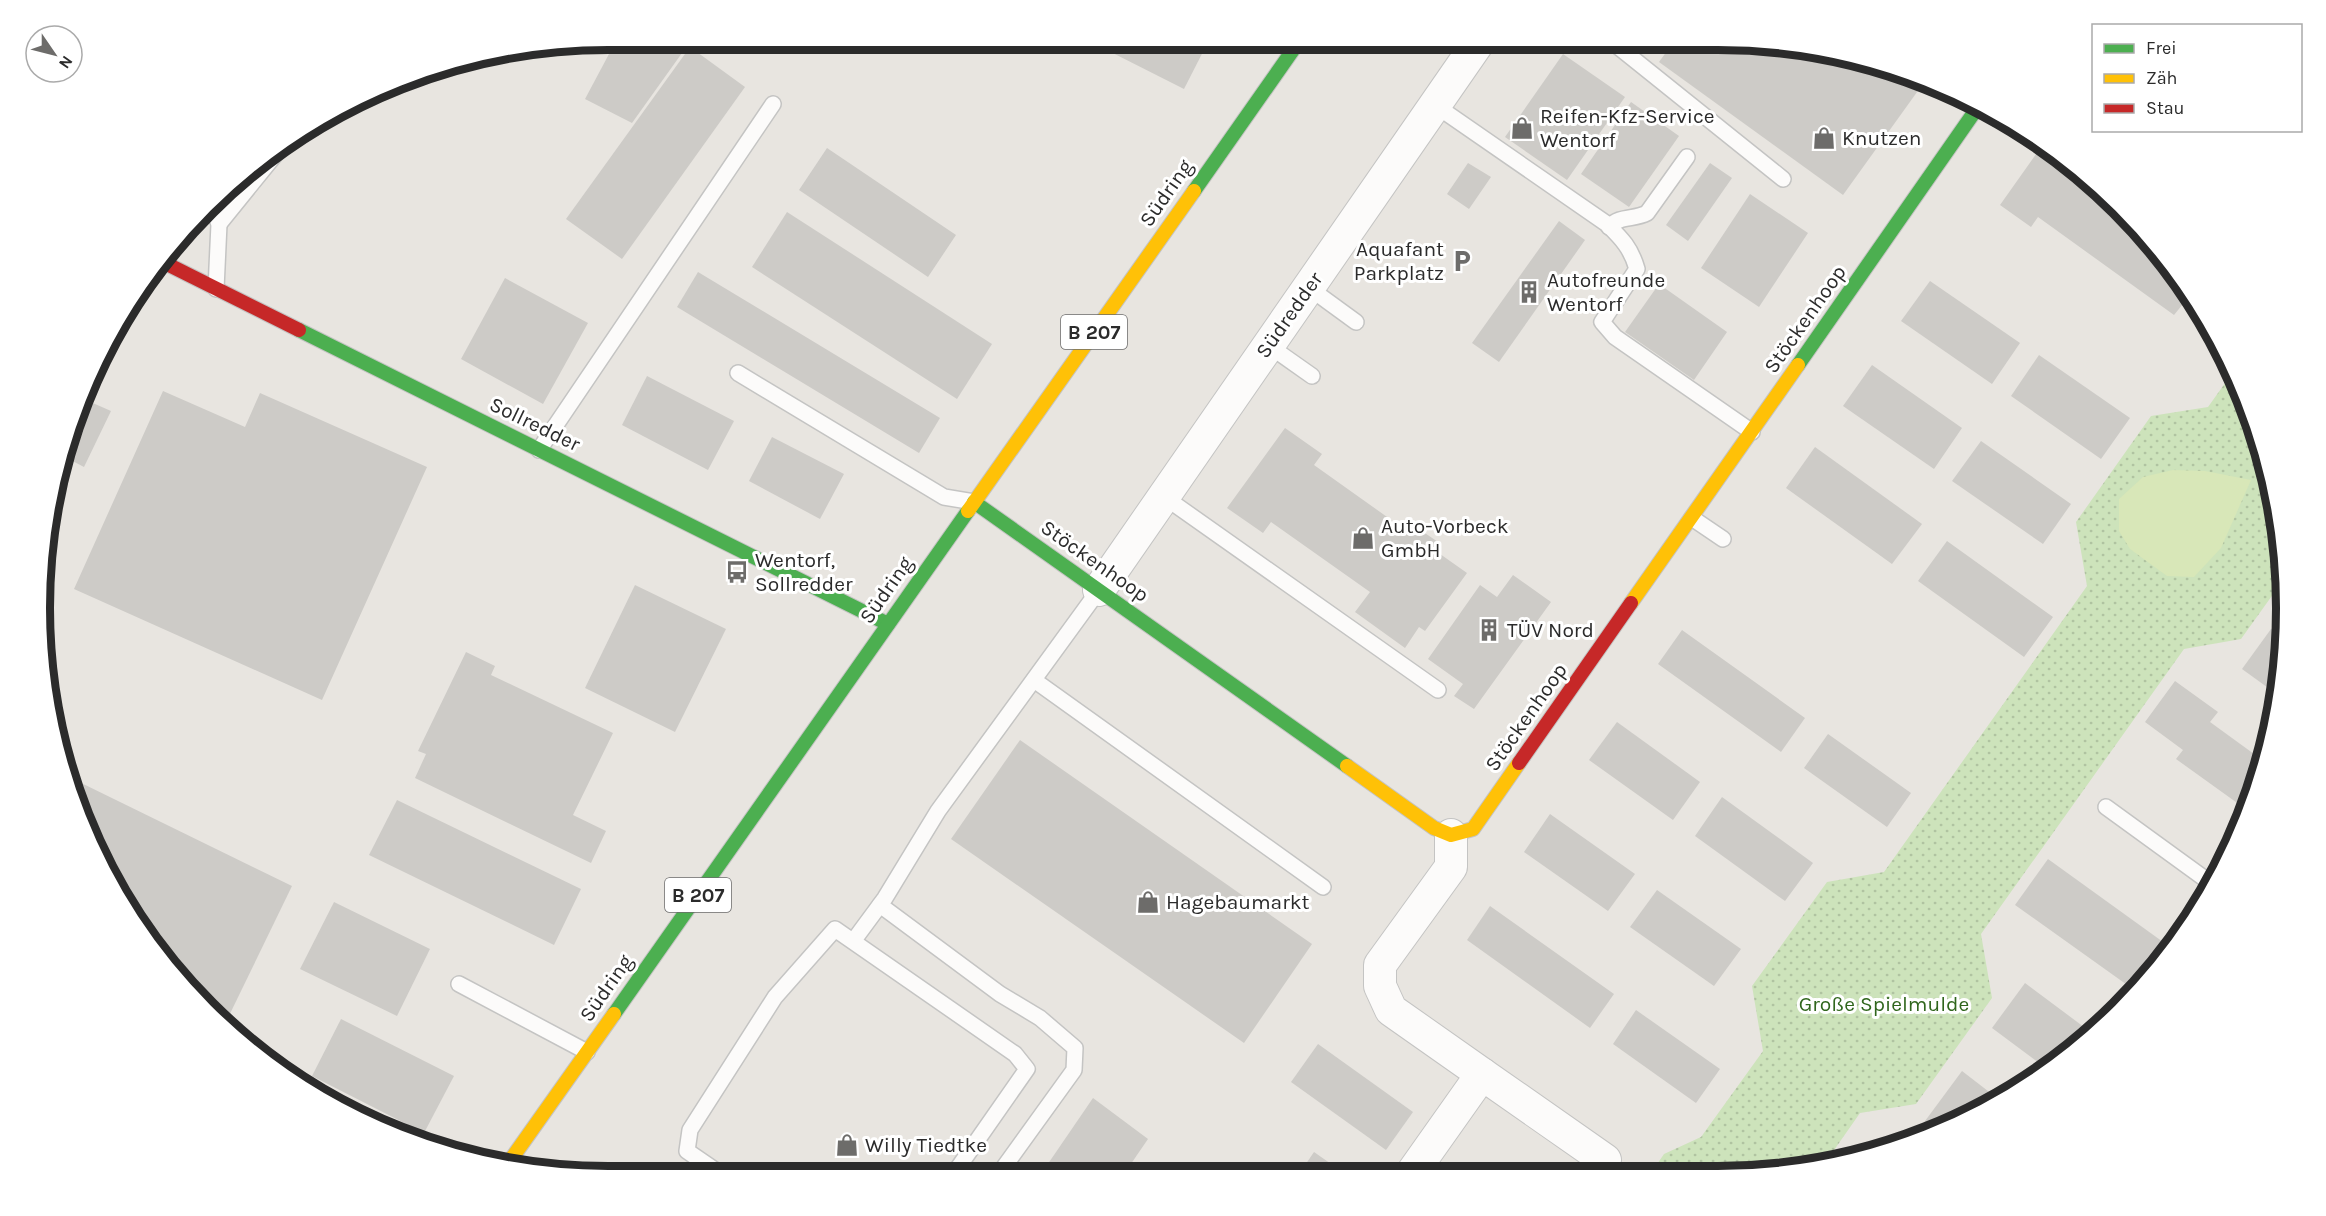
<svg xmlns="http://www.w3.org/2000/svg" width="2326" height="1216" viewBox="0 0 2326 1216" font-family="Karla,sans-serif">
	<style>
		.park { fill: url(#park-dots) }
		.pitch { fill: #d8e7b8 }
		.building { fill: #cdcbc7 }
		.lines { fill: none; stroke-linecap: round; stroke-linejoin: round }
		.lane-casing { stroke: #c4c4c3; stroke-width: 18 }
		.street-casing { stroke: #c4c4c3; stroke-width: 34 }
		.fast-casing { stroke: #c4c4c3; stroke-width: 16 }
		.slow-casing { stroke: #c4c4c3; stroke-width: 16 }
		.jam-casing { stroke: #c4c4c3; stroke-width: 16 }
		.lane { stroke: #fcfbfa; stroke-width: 15 }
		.street { stroke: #fcfbfa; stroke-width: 32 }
		.fast { stroke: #4caf50; stroke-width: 14 }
		.slow { stroke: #ffc107; stroke-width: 14 }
		.jam { stroke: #c62828; stroke-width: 14 }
		.labels { text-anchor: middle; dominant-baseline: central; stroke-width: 6; stroke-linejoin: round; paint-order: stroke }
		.shield { fill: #fff; stroke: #6b6b6b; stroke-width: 1.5 }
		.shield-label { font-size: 20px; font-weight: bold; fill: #2b2b2b }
		.poi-label { font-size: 21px; fill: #2b2b2b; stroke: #fff; text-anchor: start }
		.street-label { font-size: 21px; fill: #2b2b2b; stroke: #fff }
		.park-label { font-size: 21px; fill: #30661d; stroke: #fff }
		.rim { fill: none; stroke: #2b2b2b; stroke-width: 8 }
	</style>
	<defs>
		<pattern id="park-dots" width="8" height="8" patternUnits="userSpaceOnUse" patternTransform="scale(1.5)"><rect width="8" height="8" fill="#cde3bb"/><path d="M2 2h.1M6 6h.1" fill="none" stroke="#b0c3a1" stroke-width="1.8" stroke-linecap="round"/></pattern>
	</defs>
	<rect width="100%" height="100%" fill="#e8e5e0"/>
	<!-- park -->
	<polygon class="park" points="2233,372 2257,425 2282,534 2284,579 2241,639 2184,649 1981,934 1992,998 1916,1104 1860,1113 1825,1163 1793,1172 1651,1173 1664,1154 1701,1137 1763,1051 1752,986 1827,882 1884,872 2087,586 2076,522 2151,416 2208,407"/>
	<!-- pitch -->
	<polygon class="pitch" points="2173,470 2205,471 2251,480 2221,548 2194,577 2167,576 2130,549 2119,531 2119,499 2143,477"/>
	<!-- building -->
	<g class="building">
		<polygon points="617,39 692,39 632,123 585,99"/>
		<polygon points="706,39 726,39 720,50"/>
		<polygon points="1087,40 1209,40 1184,89"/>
		<polygon points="1675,40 1755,40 1866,58 1925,81 1843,195 1659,62"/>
		<polygon points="690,47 745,87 622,259 566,219"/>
		<polygon points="1563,54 1625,97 1567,180 1505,137"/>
		<polygon points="1631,102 1679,136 1629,207 1581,174"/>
		<polygon points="2041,147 2100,190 2146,233 2199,307 2187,299 2174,315 2038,217 2031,227 2000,205"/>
		<polygon points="827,148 956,235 928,277 799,190"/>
		<polygon points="1468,163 1491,177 1469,209 1447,194"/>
		<polygon points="1710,163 1732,178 1688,241 1666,225"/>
		<polygon points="1750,194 1808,233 1759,307 1701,268"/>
		<polygon points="787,212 992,344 957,399 752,267"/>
		<polygon points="1559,221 1585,240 1499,362 1472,343"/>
		<polygon points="698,272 940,418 919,453 677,307"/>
		<polygon points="505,278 588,323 543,404 461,359"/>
		<polygon points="1930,281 2020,343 1992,384 1901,321"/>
		<polygon points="1659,284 1727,332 1694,380 1625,332"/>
		<polygon points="2039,355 2130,418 2101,459 2011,396"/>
		<polygon points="1872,365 1962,428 1934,469 1843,406"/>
		<polygon points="647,376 734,421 708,470 622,425"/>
		<polygon points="163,391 245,427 260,393 427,467 322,700 74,589"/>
		<polygon points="86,400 111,411 84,467 61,455"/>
		<polygon points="1285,428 1322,454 1314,465 1411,534 1416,527 1438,542 1433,549 1467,573 1425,631 1419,627 1405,648 1355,612 1370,592 1271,522 1263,533 1227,508"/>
		<polygon points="772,437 844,474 820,519 749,481"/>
		<polygon points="1981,441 2071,504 2043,544 1952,481"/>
		<polygon points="1815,447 1922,524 1892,564 1786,488"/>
		<polygon points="1947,541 2053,617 2024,657 1918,581"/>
		<polygon points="1513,575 1551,602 1474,709 1454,696 1463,684 1428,659 1480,585 1497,597"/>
		<polygon points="635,585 726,629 675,732 585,688"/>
		<polygon points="2271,629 2286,639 2278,695 2242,669"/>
		<polygon points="1682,630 1805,718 1781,752 1658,664"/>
		<polygon points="466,652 495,666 491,675 613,733 573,815 606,831 591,863 415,778 426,754 418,751"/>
		<polygon points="2175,681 2218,712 2210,722 2265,762 2247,810 2176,759 2183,750 2145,722"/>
		<polygon points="1617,722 1700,782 1673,820 1589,760"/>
		<polygon points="1828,734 1911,793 1887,827 1804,768"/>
		<polygon points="1020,740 1312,944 1244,1043 951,839"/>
		<polygon points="71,778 292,886 225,1024 205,1010 135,924 82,826"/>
		<polygon points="1722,797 1813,863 1785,901 1695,836"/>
		<polygon points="397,800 581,889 554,945 369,855"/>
		<polygon points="1550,814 1635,874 1608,911 1524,852"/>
		<polygon points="2048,859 2170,947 2146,983 2137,992 2015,905"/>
		<polygon points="1657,890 1741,949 1714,986 1630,927"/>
		<polygon points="334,902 430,949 397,1016 300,969"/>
		<polygon points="1490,906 1614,994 1590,1028 1467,940"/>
		<polygon points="2025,983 2092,1033 2064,1060 2047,1069 1992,1028"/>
		<polygon points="1636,1010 1720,1069 1696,1103 1613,1044"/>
		<polygon points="341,1019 454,1076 424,1133 312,1076"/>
		<polygon points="1318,1044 1413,1112 1386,1150 1291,1082"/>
		<polygon points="1962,1071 1997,1098 1935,1134 1911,1140"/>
		<polygon points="1093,1098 1148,1139 1124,1174 1041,1174"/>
		<polygon points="1314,1152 1344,1173 1299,1174"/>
		<polygon points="1484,1163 1499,1173 1477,1173"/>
	</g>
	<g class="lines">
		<!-- lane casing -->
		<g class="lane-casing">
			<g id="lane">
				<polyline points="1616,45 1783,179"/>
				<path d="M 1435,105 L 1607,224 C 1622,239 1631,248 1637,269 L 1602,322 L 1615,337 L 1752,432"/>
				<polyline points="213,209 219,224 216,289"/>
				<polyline points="219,224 283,145"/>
				<path d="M 1609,227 C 1620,215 1634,220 1647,213 L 1687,157"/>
				<polyline points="1308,287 1356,322"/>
				<polyline points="1268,345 1312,376"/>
				<polyline points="738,373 944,497 974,502"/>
				<polyline points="539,450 773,104"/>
				<polyline points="1163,496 1438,690"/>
				<polyline points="1692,518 1723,539"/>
				<polyline points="1034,680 1323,887"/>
				<polyline points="2106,807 2212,884"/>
				<polyline points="880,905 1000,994 1040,1018 1075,1048 1074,1070 999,1174"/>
				<polyline points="854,940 885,898 938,811 1099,590"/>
				<polyline points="459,984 587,1052"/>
				<polyline points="722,1175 687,1151 690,1130 775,997 835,929 1015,1054 1027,1069 953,1175"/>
			</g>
		</g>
		<!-- street casing -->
		<g class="street-casing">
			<g id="street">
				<polyline points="1099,590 1480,40"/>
				<polyline points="1482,1074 1605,1160"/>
				<polyline points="1412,1173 1482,1074 1391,1010 1380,986 1380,965 1451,867 1451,835"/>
			</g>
		</g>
		<!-- fast casing -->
		<g class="fast-casing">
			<g id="fast">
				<polyline points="1194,191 1300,40"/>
				<polyline points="299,330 888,624"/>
				<polyline points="1798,365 1980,104"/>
				<polyline points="974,502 1347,766"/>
				<polyline points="614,1014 968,511"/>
			</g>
		</g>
		<!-- slow casing -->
		<g class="slow-casing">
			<g id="slow">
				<polyline points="968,511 1194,191"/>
				<polyline points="1631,603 1798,365"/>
				<polyline points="1347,766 1434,828 1451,835 1473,829 1519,763"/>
				<polyline points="507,1165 614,1014"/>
			</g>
		</g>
		<!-- jam casing -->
		<g class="jam-casing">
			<g id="jam">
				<polyline points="163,262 299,330"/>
				<polyline points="1519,763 1631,603"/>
			</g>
		</g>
		<!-- lane -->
		<use href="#lane" class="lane"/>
		<!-- street -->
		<use href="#street" class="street"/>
		<!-- fast -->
		<use href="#fast" class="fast"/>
		<!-- slow -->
		<use href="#slow" class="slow"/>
		<!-- jam -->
		<use href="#jam" class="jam"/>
	</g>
	<!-- icons -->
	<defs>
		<g id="shop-bare" transform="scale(1.8)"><path d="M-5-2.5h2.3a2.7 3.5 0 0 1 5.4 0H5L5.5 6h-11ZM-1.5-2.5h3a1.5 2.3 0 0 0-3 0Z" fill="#6d6c6a" stroke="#fff" stroke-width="2.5" paint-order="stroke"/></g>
		<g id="parking-bare" transform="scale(1.8)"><path d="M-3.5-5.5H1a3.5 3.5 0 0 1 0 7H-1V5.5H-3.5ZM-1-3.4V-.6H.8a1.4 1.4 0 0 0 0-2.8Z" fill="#6d6c6a" stroke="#fff" stroke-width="2.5" paint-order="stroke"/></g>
		<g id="building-bare" transform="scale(1.8)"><path d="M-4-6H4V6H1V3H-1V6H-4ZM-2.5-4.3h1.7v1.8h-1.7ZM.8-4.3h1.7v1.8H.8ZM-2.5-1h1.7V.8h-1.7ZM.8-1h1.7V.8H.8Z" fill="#6d6c6a" stroke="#fff" stroke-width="2.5" paint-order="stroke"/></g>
		<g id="bus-bare" transform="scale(1.8)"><path d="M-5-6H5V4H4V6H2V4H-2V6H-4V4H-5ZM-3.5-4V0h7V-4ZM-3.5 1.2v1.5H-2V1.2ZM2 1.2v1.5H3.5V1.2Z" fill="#6d6c6a" stroke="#fff" stroke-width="2.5" paint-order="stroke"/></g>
	</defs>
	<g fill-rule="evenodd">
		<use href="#shop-bare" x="1522" y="128"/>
		<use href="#shop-bare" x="1824" y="138"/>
		<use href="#parking-bare" x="1462" y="261"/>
		<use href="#building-bare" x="1529" y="292"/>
		<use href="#shop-bare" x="1363" y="538"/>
		<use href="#bus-bare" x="737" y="572"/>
		<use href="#building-bare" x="1489" y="630"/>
		<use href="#shop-bare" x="1148" y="902"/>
		<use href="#shop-bare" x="847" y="1145"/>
	</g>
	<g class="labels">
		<!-- shield labels -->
		<g class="shield">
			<rect x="1061" y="315" width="66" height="34" rx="4.5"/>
			<rect x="665" y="878" width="66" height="34" rx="4.5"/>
		</g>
		<g class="shield-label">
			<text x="1094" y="332">B 207</text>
			<text x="698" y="895">B 207</text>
		</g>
		<!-- poi labels -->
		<g class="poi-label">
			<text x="1540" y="116">Reifen-Kfz-Service<tspan x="1540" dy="24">Wentorf</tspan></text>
			<text x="1842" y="138">Knutzen</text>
			<text x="1444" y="249" text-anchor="end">Aquafant<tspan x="1444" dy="24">Parkplatz</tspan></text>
			<text x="1547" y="280">Autofreunde<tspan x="1547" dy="24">Wentorf</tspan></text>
			<text x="1381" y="526">Auto-Vorbeck<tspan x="1381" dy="24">GmbH</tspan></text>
			<text x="755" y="560">Wentorf,<tspan x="755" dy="24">Sollredder</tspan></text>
			<text x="1507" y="630">TÜV Nord</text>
			<text x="1166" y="902">Hagebaumarkt</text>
			<text x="865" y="1145">Willy Tiedtke</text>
		</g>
		<!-- street labels -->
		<g class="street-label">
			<text transform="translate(1166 193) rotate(-55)">Südring</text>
			<text transform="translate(1289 315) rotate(-55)">Südredder</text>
			<text transform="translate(1805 319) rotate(-55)">Stöckenhoop</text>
			<text transform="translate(535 424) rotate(26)">Sollredder</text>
			<text transform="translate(1095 561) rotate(35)">Stöckenhoop</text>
			<text transform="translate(886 590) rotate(-55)">Südring</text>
			<text transform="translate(1526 717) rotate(-55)">Stöckenhoop</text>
			<text transform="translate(606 988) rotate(-55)">Südring</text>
		</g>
		<!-- park labels -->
		<g class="park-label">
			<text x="1884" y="1004">Große Spielmulde</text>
		</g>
	</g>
	<!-- crop -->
	<path d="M0 0H2326V1216H0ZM608 50H1718A558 558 0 0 1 2276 608V608A558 558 0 0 1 1718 1166H608A558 558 0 0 1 50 608V608A558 558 0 0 1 608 50Z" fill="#fff" fill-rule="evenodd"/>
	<path class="rim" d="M608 50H1718A558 558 0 0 1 2276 608V608A558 558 0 0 1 1718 1166H608A558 558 0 0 1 50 608V608A558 558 0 0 1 608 50Z"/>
	<!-- legend -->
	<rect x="2092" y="24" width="210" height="108" fill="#ffffff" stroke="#aaaaaa" stroke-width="1.5"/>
	<rect x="2104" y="44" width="30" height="9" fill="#4caf50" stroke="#aaaaaa" stroke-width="1.5"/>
	<text x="2146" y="54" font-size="18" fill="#2b2b2b">Frei</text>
	<rect x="2104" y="74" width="30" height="9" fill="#ffc107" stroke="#aaaaaa" stroke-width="1.5"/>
	<text x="2146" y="84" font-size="18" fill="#2b2b2b">Zäh</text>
	<rect x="2104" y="104" width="30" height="9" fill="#c62828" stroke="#aaaaaa" stroke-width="1.5"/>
	<text x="2146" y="114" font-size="18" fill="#2b2b2b">Stau</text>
	<!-- north arrow -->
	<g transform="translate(54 54) rotate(125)"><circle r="28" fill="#ffffff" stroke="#aaaaaa" stroke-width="1.5"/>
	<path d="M0-4.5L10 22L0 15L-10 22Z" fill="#6d6c6a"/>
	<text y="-9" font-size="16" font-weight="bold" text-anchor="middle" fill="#2b2b2b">N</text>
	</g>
</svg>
